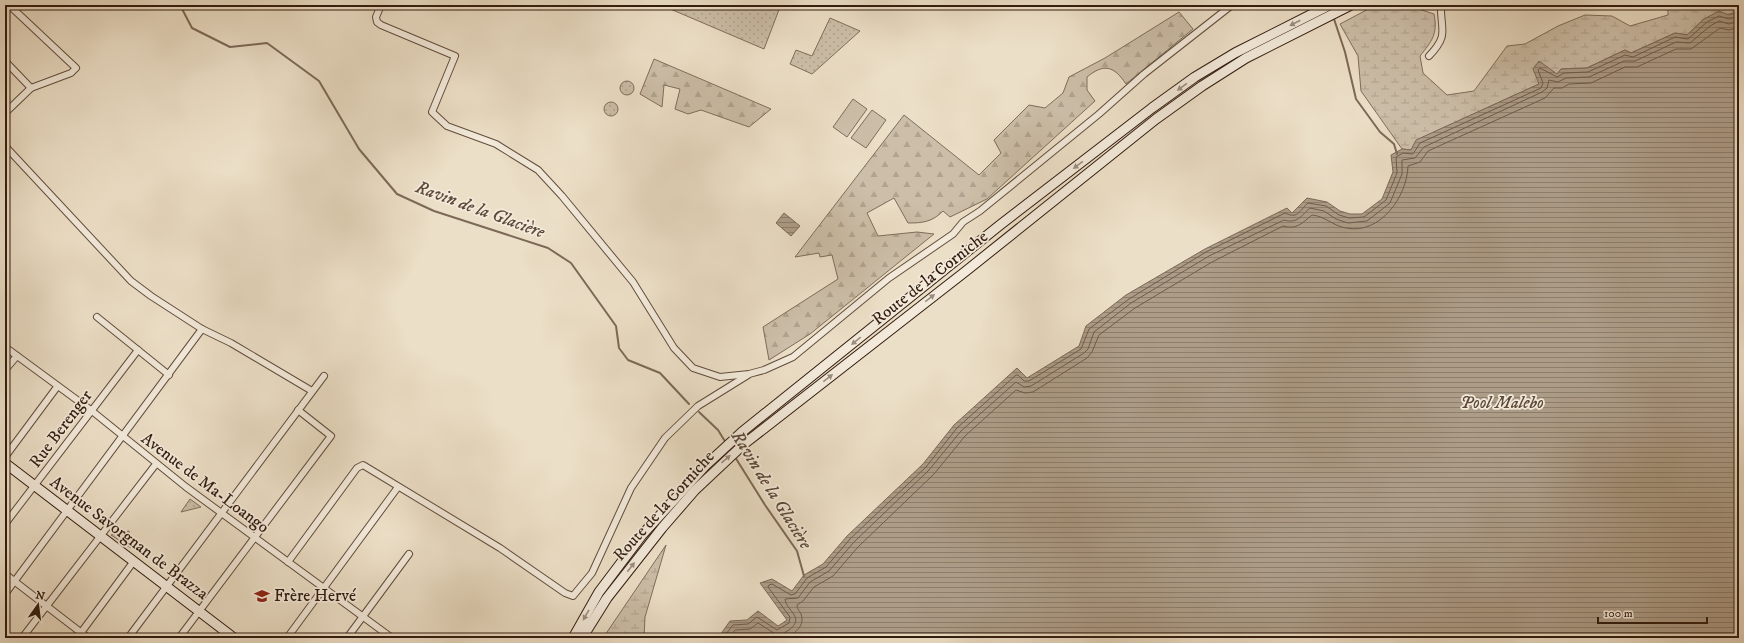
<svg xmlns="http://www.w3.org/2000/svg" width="1744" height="643" viewBox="0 0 1744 643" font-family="'IM FELL DW Pica',serif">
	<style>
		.grass { fill: url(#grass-dots); stroke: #7f6d5c }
		.forest { fill: url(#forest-firs); stroke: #7f6d5c }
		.wetland { fill: url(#wetland-marsh); stroke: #7f6d5c }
		.pitch { fill: #ccbea8; stroke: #7f6d5c }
		.water { fill: url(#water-rules); stroke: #7c6958 }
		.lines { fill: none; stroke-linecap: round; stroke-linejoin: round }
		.shore { stroke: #705c4c; stroke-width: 1 }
		.stream { stroke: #7c6958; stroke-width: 2 }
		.minor-casing { stroke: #604d3d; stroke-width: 8 }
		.secondary-casing { stroke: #321c0f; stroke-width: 11 }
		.minor { stroke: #f3eadb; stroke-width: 6 }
		.secondary { stroke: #f3eadb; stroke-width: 9 }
		.oneway { fill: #9c8d7f }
		.labels { text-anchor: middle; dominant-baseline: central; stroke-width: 3.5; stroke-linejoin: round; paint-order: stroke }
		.street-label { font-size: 17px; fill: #321c0f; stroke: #f3eadb }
		.poi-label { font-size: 17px; fill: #321c0f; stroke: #f3eadb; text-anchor: start }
		.water-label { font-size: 18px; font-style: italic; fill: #5d4939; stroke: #f3eadb }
	</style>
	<defs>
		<pattern id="grass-dots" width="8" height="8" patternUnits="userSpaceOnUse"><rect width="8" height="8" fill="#ccbea8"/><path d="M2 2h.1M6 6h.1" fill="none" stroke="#b0a38f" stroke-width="1.8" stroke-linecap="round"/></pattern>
		<pattern id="forest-firs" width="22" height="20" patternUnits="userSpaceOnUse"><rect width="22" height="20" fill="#ccbea8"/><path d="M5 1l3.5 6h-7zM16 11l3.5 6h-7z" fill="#b0a38f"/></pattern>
		<pattern id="wetland-marsh" width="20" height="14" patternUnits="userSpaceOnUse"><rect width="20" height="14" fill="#ccbea8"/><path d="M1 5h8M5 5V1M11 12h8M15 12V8" fill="none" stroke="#b0a38f"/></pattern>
		<pattern id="water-rules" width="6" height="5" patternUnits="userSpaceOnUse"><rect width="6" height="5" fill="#ad9d88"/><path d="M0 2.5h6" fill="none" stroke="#8d7f6e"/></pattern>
	</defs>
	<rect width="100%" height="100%" fill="#ecdfc7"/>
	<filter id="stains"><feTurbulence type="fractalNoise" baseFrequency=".005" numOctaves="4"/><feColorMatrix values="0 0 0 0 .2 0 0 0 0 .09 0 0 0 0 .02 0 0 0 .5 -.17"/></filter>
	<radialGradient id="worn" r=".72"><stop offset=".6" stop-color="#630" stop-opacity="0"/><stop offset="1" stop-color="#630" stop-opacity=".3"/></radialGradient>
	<!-- grass -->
	<g class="grass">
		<polygon points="661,5 779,5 780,7 764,49"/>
		<polygon points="830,18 860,31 812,74 790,64 796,50 812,56"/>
		<circle cx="627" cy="88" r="7"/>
		<circle cx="611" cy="109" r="7"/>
		<polygon points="190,499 201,507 181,512"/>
		<polygon points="129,531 131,548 111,535"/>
	</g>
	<!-- forest -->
	<g class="forest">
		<path d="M 1179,12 L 1193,29 L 1126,84 C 1114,66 1104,63 1087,77 L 1087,90 L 1095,101 L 987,199 L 950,217 L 943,211 C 932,222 923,223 908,223 L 894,198 L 867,213 L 878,236 L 917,232 L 934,234 L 810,334 L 769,360 L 763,327 L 838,279 L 832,255 L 820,257 L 819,253 L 795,257 L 904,115 L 979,175 L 1001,153 L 994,140 L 1029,105 L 1045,108 L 1063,93 L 1069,77 L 1105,58 Z"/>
		<polygon points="654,59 771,109 749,127 701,110 688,114 675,109 680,89 664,85 662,107 640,94"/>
	</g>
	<!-- wetland -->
	<g class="wetland">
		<path d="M 1376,5 L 1406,5 L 1434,14 C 1438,34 1432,41 1420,56 L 1423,73 L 1447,95 L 1474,91 L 1507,46 L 1525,44 L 1558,26 L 1585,15 L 1612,16 L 1630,26 L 1668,15 L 1668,5 L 1739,5 L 1739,12 L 1704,19 L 1687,35 L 1675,33 L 1631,53 L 1625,50 L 1587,68 L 1561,69 L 1557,74 L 1539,84 L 1417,140 L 1411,150 L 1402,149 L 1361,91 L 1358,56 L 1340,24 Z"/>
		<polygon points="666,545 645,617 644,638 603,638"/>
	</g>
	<!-- pitch -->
	<g class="pitch">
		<polygon points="853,99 867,109 847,137 833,127"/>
		<polygon points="872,110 886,120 866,148 851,138"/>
	</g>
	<!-- water -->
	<g class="water">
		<polygon points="1719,11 1729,15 1739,12 1739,638 718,638 730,621 747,620 758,611 778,626 787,620 760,583 772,579 792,591 804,575 823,564 847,536 923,464 954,425 1017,368 1027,378 1079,346 1086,326 1126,295 1205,249 1287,208 1292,213 1307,198 1327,202 1340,211 1350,214 1362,214 1382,199 1393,172 1391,155 1402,149 1411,150 1416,140 1539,84 1533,69 1539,61 1557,74 1561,69 1587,68 1625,50 1631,53 1675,33 1687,35 1704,19"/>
		<polygon points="784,213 800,226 791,236 776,223"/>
	</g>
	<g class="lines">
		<!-- shore -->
		<g class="shore">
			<path d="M 723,638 L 733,625 L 748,624 L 757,617 L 777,630 L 789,623 L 790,617 L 768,587 L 769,585 L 772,584 L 791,595 L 795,594 L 807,578 L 826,567 L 850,539 L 926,467 L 957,428 L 1016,375 L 1018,375 L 1024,381 L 1029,381 L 1081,349 L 1089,329 L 1129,299 L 1206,252 L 1285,213 C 1298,219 1298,212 1308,203 L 1326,206 L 1339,215 L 1349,218 L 1364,217 L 1386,200 L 1397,173 L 1396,157 L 1403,153 L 1413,154 L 1420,143 L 1541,88 L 1543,83 L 1538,70 L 1540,68 L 1557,77 L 1564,73 L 1588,72 L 1625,55 L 1633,57 L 1675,37 L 1688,39 L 1707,22 L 1719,16 L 1729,19 L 1739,16"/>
			<path d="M 729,638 L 735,630 L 750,629 L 758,623 L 777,635 C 782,635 785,632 789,630 C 806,617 786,611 785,599 L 798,598 L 810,582 L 829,571 L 854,542 L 929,470 L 961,431 L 1016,382 L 1024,387 L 1031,386 L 1084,353 L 1088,349 L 1094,332 L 1131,303 L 1209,256 L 1284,220 C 1297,224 1301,216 1310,208 L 1324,211 L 1336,219 L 1348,223 L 1367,221 L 1390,203 L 1402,174 L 1402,160 L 1415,158 L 1424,147 L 1542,92 L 1547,88 L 1549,80 L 1558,82 L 1566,78 L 1589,77 L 1624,61 L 1635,61 L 1676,42 L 1690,43 L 1710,26 L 1719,21 L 1729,24 L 1739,21"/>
			<path d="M 787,638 C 796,632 805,626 801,614 C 799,610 797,609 797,605 L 803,601 L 814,587 L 833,576 L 858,547 L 934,474 L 965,436 L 1016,390 L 1025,393 L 1033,392 L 1087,358 L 1092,352 L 1099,335 L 1135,308 L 1212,262 L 1283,226 C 1297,230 1302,223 1312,215 C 1325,216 1333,226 1346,228 C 1380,235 1407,197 1408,166 L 1420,162 L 1428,151 L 1545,98 L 1554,88 L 1562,88 L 1569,84 L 1591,83 L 1625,67 L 1637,67 L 1676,49 L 1691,49 L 1720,28 L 1729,30 L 1739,27"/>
		</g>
		<!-- stream -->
		<g class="stream">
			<polyline points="180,5 192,28 230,47 267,43 319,81 359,149 397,194 434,211 548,248 571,263 616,326 619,348 628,360 660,373 689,404"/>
			<polyline points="1333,16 1345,52 1356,99 1380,132 1394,144 1397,154"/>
			<polyline points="699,412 718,430 726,443"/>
			<polyline points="735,457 765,505 797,551 804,576"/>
		</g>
		<!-- minor casing -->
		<g class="minor-casing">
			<g id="minor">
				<polyline points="381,5 376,17 377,22 381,25 455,56 432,112 447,126 496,144 538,170 562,196 633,282 674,348 693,368 720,377 749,374 764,370 793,357 889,278 953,234 963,222 980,211 1099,114 1144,74 1232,5"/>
				<polyline points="538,5 540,6"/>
				<path d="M 1429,56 C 1450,34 1440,30 1441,5"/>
				<polyline points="5,61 31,88"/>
				<polyline points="5,113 31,88 71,73 76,68 9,5"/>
				<polyline points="5,146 131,281 151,296 202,329 231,343 312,391"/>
				<polyline points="97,317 169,375"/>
				<polyline points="5,347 92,411 186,487 392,638"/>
				<polyline points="5,370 17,356"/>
				<polyline points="5,457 57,387"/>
				<polyline points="5,524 138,350"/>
				<polyline points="288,562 357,468 363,465 500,548 565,593 573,596 592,573 631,488 665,438 698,406 748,375"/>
				<polyline points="5,574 88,638"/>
				<polyline points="5,594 202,329"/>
				<polyline points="22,638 156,464"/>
				<polyline points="77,638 134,561"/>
				<polyline points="128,638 324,376"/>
				<polyline points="179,638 331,436 298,410"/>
				<polyline points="287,638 398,487"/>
				<polyline points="347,638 409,554"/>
			</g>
		</g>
		<!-- secondary casing -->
		<g class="secondary-casing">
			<g id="secondary">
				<polyline points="5,463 234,638"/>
				<polyline points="573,638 599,592 642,535 705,466 742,432 1000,225 1152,108 1195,77 1235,53 1330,5"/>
				<polyline points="582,638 607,598 662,528 695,490 744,444 966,271 1156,119 1202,86 1246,58 1351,5"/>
			</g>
		</g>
		<!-- minor -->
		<use href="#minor" class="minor"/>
		<!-- secondary -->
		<use href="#secondary" class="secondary"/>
	</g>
	<!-- one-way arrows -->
	<defs><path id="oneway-solid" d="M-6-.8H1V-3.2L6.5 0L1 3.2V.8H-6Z"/></defs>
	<g class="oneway">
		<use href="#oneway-solid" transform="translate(1295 23) rotate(153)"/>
		<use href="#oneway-solid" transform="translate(1182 87) rotate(144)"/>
		<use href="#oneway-solid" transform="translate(1078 165) rotate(143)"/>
		<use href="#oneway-solid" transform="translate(930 298) rotate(-38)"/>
		<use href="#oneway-solid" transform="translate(856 341) rotate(141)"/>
		<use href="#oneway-solid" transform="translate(828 378) rotate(-38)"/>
		<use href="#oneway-solid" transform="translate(726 459) rotate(-41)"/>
		<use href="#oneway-solid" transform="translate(631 567) rotate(-52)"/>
		<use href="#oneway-solid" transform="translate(586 615) rotate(120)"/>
	</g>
	<!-- icons -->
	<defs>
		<g id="school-bare" transform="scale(1.2)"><path d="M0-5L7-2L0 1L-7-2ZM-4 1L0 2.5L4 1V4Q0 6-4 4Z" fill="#8f2418" stroke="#f3eadb" stroke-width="2.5" paint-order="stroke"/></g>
	</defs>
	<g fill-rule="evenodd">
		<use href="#school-bare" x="262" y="596"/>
	</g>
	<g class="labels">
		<!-- street labels -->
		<g class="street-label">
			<text transform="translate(930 278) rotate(-38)">Route de la Corniche</text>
			<text transform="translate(61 429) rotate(-53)">Rue Berenger</text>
			<text transform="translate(205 483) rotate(37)">Avenue de Ma-Loango</text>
			<text transform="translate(664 506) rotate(-48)">Route de la Corniche</text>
			<text transform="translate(129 538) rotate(37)">Avenue Savorgnan de Brazza</text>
		</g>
		<!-- poi labels -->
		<g class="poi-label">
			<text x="274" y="596">Frère Hervé</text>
		</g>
		<!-- water labels -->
		<g class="water-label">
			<text transform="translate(480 210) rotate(20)">Ravin de la Glacière</text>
			<text x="1502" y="403">Pool Malebo</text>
			<text transform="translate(771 490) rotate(58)">Ravin de la Glacière</text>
		</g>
	</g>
	<!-- margin -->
	<rect width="1744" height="643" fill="none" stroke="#ecdfc7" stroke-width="20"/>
	<rect x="6" y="6" width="1732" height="631" fill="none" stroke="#321c0f" stroke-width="2"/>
	<rect x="10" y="10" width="1724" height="623" fill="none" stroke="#321c0f"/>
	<!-- north arrow -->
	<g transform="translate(38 605) rotate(14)" stroke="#f3eadb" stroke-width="3" paint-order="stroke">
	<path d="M0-3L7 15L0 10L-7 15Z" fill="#321c0f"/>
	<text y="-6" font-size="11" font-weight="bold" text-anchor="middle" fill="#321c0f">N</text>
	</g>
	<!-- scale -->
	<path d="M1598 617v6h109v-6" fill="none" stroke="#321c0f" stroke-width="2"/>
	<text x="1604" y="617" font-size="12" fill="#321c0f" stroke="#f3eadb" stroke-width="3" paint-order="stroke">100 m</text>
	<rect width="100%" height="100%" filter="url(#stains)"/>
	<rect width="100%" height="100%" fill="url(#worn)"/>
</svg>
